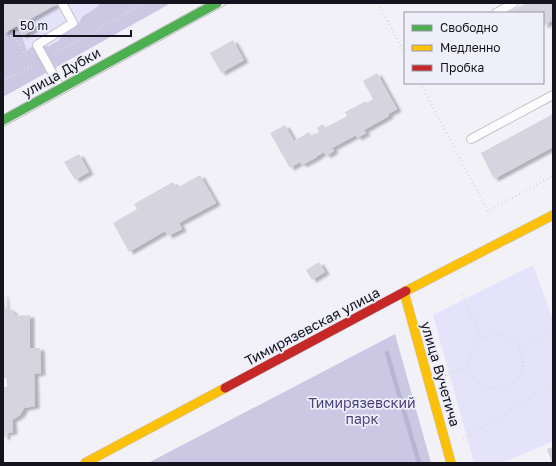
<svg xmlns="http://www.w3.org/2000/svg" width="556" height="466" viewBox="0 0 556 466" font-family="'Golos Text',sans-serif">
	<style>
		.green { fill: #e5e3f9 }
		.forest { fill: #ccc8e4 }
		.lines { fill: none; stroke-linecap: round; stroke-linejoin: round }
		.stream { stroke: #b8b4d4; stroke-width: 4.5 }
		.building { fill: #d6d4de; filter: url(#shadow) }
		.lane-casing { stroke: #c3c2cb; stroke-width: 10 }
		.fast-casing { stroke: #c3c2cb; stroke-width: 10 }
		.slow-casing { stroke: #c3c2cb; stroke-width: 10 }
		.jam-casing { stroke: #c3c2cb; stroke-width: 10 }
		.path { stroke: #dcdcde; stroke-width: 2.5; stroke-dasharray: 1 3; stroke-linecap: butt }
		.lane { stroke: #fdfdfe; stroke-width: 8 }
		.fast { stroke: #4caf50; stroke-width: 9 }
		.slow { stroke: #ffc107; stroke-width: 9 }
		.jam { stroke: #c62828; stroke-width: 9 }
		.tram { stroke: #bdbdbf; stroke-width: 1 }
		.labels { text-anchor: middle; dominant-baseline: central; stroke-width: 3.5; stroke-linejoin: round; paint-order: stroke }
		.street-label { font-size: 14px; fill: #15131e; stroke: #efeefb }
		.park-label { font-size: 14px; fill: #4c427b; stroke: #efeefb }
	</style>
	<defs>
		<filter id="shadow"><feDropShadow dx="4.5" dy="2.5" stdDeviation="1" flood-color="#0004"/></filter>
	</defs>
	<rect width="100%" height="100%" fill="#f2f1f8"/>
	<!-- green -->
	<g class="green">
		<polygon points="3,3 171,3 3,97"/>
		<polygon points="533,265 553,320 553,441 502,463 474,463 433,315"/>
	</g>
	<!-- forest -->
	<g class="forest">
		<polygon points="3,3 56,3 57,4 29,20 22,36 27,51 31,47 49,46 58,41 65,33 78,24 83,16 93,10 101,3 171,3 3,97"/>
		<polygon points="395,334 431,463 148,463"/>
	</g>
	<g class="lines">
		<!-- stream -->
		<polyline class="stream" points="387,353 419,463"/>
	</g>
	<!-- building -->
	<g class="building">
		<polygon points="3,3 56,3 57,4 29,20 34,29 22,36 17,26 3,34"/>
		<polygon points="526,3 553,3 553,20 543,26 543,13 507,13"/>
		<polygon points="233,40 244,60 221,73 210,53"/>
		<polygon points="377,73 397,109 388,114 389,116 364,130 366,133 357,138 356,135 332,148 334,151 326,156 324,152 317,156 317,157 302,165 300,162 290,168 270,133 285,125 294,141 309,132 311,136 319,132 317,128 323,124 325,128 347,116 345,112 366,101 367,103 373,99 363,81"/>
		<polygon points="553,114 553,147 494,179 481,153"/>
		<polygon points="79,154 89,172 75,180 64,162"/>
		<polygon points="200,175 216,203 179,223 182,229 168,236 165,231 129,252 113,223 137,209 134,204 173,182 177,188"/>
		<polygon points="319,262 325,272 312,280 306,270"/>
		<polygon points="3,294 4,294 5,307 11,310 16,316 30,315 30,348 40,348 41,373 34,374 35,406 24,408 20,415 12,420 13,432 6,433 6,437 3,437 3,387 7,387 7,378 3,378 4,340 3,340"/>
		<polygon points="553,447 553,463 552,463 547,449"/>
	</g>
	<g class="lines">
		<!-- lane casing -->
		<g class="lane-casing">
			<g id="lane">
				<polyline points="496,13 514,3"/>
				<polyline points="60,87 37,45 73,23 62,3"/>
				<polyline points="471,139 553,95"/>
			</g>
		</g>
		<!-- fast casing -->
		<g class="fast-casing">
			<polyline id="fast" points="3,120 217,3"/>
		</g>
		<!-- slow casing -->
		<g class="slow-casing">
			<g id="slow">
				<polyline points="406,291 553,215"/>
				<polyline points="404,292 451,463"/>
				<polyline points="85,463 225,388"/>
			</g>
		</g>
		<!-- jam casing -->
		<g class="jam-casing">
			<polyline id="jam" points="225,388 406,291"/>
		</g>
		<!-- path -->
		<g class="path">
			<polyline points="378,3 405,54"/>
			<polyline points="3,40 14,34 23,53 28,50"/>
			<polyline points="54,54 144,3"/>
			<polyline points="3,81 35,64"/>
			<polyline points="420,83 488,211 553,176"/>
			<polyline points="462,294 482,338"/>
			<circle cx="496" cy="362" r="27"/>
			<polyline points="519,347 553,333"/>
			<polyline points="445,375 469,366"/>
			<polyline points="463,439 553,384"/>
			<polyline points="3,459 5,463"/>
		</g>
		<!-- lane -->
		<use href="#lane" class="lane"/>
		<!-- fast -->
		<use href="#fast" class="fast"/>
		<!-- slow -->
		<use href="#slow" class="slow"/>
		<!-- jam -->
		<use href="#jam" class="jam"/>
		<!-- tram -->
		<g class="tram">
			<polyline points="3,115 206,3"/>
			<polyline points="3,127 229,3"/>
		</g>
	</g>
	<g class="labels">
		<!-- street labels -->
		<g class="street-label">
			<text transform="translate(61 72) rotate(-29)">улица Дубки</text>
			<text transform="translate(312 326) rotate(-28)">Тимирязевская улица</text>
			<text transform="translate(441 374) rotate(74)">улица Вучетича</text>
		</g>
		<!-- park labels -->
		<g class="park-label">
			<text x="362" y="402">Тимирязевский<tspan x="362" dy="16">парк</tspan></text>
		</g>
	</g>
	<!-- border -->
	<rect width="556" height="466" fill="none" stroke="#15131e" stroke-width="8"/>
	<!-- legend -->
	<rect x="404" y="12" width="140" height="72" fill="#efeefb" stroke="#9896a3"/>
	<rect x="412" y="25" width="20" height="6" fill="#4caf50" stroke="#9896a3"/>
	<text x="440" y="32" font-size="12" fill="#15131e">Свободно</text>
	<rect x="412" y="45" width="20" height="6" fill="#ffc107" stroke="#9896a3"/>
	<text x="440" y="52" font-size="12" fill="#15131e">Медленно</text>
	<rect x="412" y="65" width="20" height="6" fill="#c62828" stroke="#9896a3"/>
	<text x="440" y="72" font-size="12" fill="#15131e">Пробка</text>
	<!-- scale -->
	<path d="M14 30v6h117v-6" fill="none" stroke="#15131e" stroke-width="2"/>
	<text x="20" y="30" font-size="12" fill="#15131e" stroke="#efeefb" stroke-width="3" paint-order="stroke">50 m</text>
</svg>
